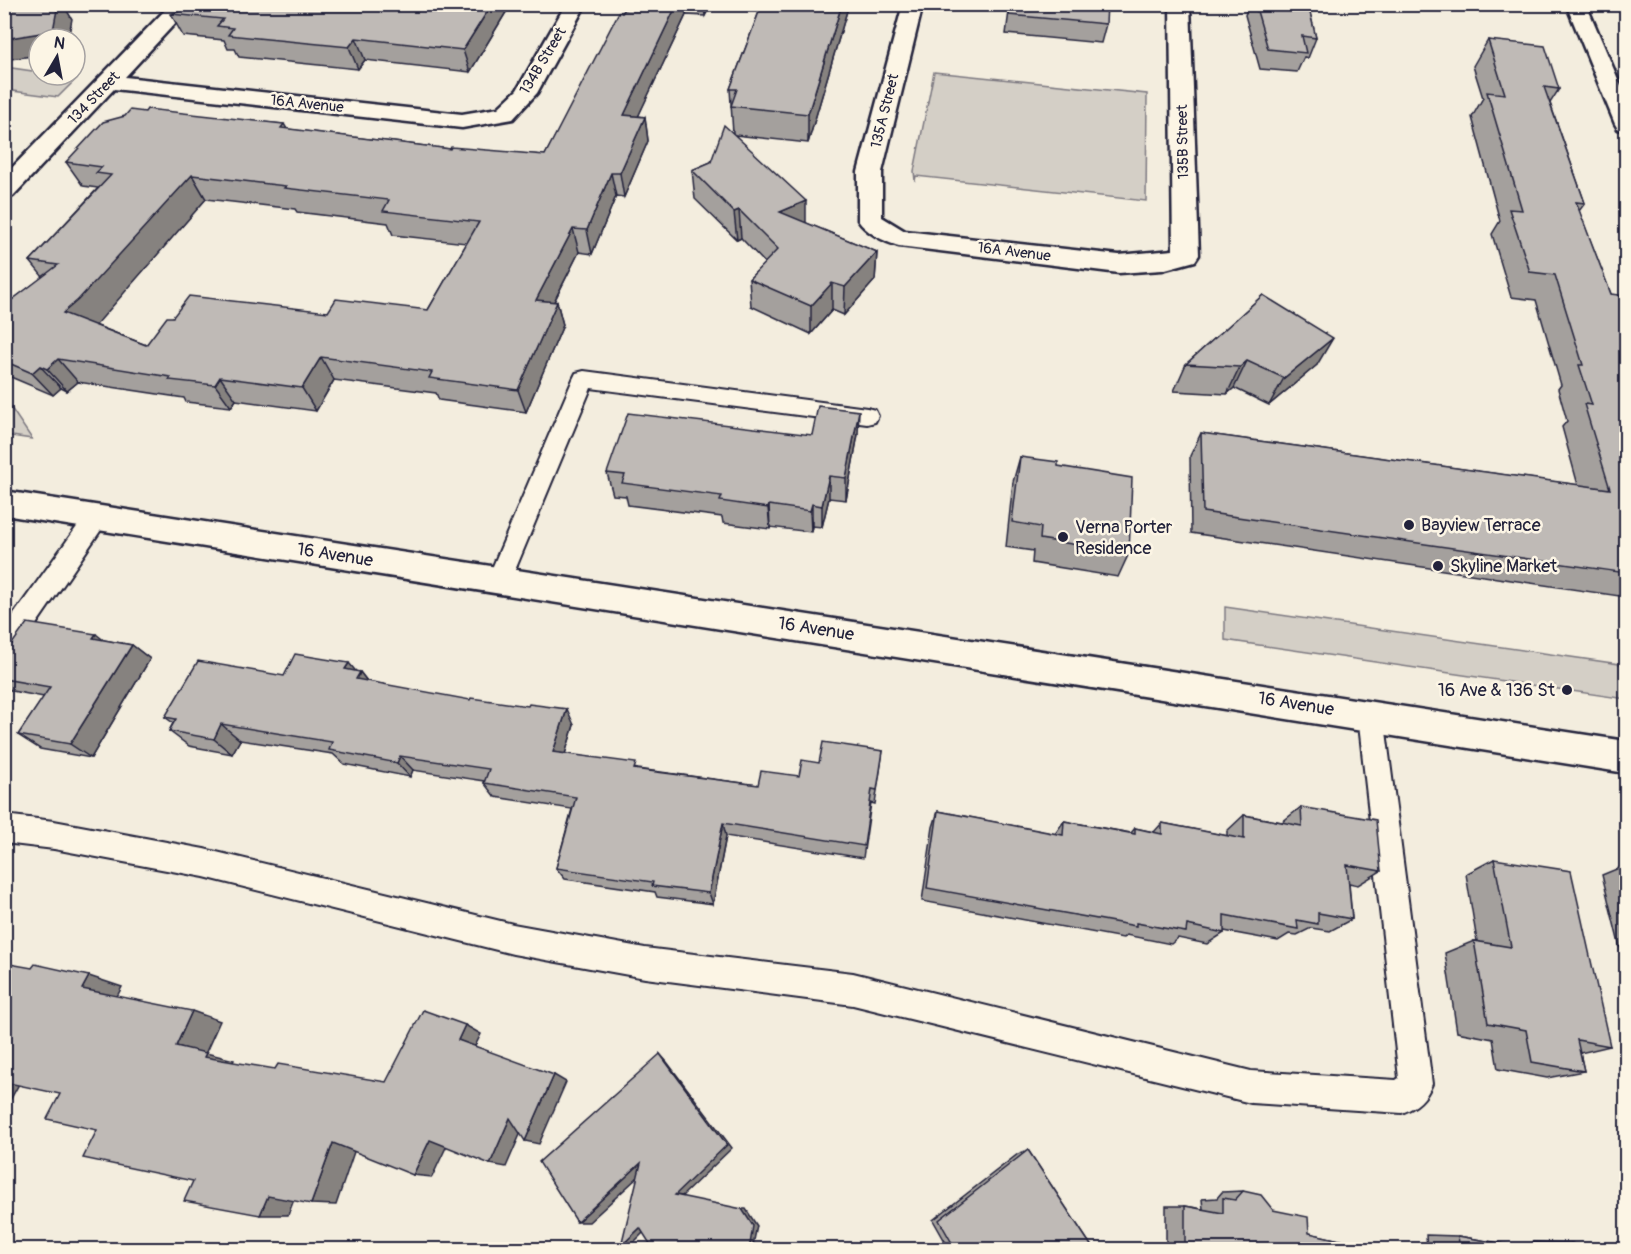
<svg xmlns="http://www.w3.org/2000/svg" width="1631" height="1254" viewBox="0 0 1631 1254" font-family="Pangolin,sans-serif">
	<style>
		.green { fill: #d4cfc6; stroke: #7b7880; stroke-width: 1.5 }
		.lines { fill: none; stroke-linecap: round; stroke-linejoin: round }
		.service-casing { stroke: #22223b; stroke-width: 4 }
		.minor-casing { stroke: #22223b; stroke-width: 5 }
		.tertiary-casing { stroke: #22223b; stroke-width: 5 }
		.secondary-casing { stroke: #22223b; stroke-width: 5 }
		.service { fill: #fcf5e5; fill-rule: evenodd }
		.minor { fill: #fcf5e5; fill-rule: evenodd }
		.tertiary { fill: #fcf5e5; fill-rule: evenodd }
		.secondary { fill: #fcf5e5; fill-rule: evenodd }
		.wall { fill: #a4a09d; stroke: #22223b; stroke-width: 1.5; fill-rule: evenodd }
		.shaded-wall { fill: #86827f; stroke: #22223b; stroke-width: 1.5 }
		.building { fill: #bfbab6; stroke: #22223b; stroke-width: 1.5; fill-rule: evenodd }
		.poi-dot { fill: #22223b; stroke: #fcf5e5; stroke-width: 2 }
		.labels { text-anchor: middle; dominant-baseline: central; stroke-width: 5; stroke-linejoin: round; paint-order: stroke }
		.far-street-label { font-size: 15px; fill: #22223b; stroke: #fcf5e5 }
		.poi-label { font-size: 18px; fill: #22223b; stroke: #fcf5e5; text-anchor: start }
		.street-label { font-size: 18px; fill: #22223b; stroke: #fcf5e5 }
	</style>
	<rect width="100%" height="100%" fill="#f3edde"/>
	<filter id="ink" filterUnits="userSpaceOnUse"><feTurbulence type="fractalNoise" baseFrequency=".0167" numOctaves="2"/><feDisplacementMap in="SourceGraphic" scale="12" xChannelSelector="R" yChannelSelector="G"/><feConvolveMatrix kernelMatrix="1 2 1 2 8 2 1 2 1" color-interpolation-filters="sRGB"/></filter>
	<g filter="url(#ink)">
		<!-- green -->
		<g class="green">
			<polygon points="5,67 39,72 39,75 77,78 58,97 5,90"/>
			<polygon points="934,72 1147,94 1146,201 916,176 915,181 914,171"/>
			<polygon points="4,399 5,399 32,439 5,435"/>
			<polygon points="1225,607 1626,665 1626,699 1225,640"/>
		</g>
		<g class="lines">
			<!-- service casing -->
			<g class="service-casing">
				<g id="service">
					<polygon points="584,371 867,408 875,410 878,416 875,422 867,424 591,388 508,587 499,590 490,587 487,580 573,379 576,373"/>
					<polygon points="97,507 105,510 109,517 105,524 13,658 4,661 4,628 89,510"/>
					<path d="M 1371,704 L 1381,707 L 1384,716 L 1432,1084 C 1426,1099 1417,1107 1402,1113 L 1251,1103 L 853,1005 L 645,978 L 513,954 L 204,877 L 54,849 L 4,843 L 4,815 L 54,821 L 204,849 L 513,924 L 645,948 L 853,973 L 1251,1071 L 1396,1080 L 1399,1078 L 1358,716 L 1361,707 Z"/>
				</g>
			</g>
			<!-- minor casing -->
			<g class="minor-casing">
				<g id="minor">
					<polygon points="171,4 193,4 125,77 462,114 498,108 517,90 566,4 586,4 537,93 513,119 462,128 114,89 13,196 4,198 4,176"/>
					<path d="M 903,4 L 923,4 L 882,172 L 882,217 L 905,231 L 1119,255 L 1173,250 L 1170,4 L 1190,4 L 1199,255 L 1195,261 L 1162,270 L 1119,273 L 899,246 C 885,242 865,232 858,220 L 858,172 Z"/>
				</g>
			</g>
			<!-- tertiary casing -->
			<g class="tertiary-casing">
				<polygon id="tertiary" points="1566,4 1586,4 1626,98 1626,131 1618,129 1615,124"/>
			</g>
			<!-- secondary casing -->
			<g class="secondary-casing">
				<polygon id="secondary" points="4,491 1626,741 1626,773 4,515"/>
			</g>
			<!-- service -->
			<use href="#service" class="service"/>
			<!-- minor -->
			<use href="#minor" class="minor"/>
			<!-- tertiary -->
			<use href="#tertiary" class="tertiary"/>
			<!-- secondary -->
			<use href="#secondary" class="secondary"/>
		</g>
		<!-- wall -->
		<g class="wall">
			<polygon points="202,4 511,4 470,72 365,60 358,69 239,57 235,49 228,49 224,40 183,36 171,14"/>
			<path d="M 629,4 L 711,4 L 705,16 L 686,15 L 638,116 L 645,117 L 648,141 L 624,197 L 616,196 L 592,254 L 579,252 L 554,302 L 557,302 L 563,325 L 526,412 L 439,400 L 436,393 L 334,380 L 316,411 L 236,400 L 231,407 L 186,402 L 184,398 L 78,382 L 67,391 L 61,388 L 53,395 L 6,375 L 4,374 L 4,306 L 43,277 L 30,261 L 98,188 L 83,186 L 66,162 L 145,112 L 284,124 L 287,129 L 450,149 L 545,155 L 622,13 ZM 206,199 L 295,209 L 297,212 L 388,223 L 393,235 L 467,243 L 428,310 L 328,312 L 173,317 L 146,345 L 95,325 Z"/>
			<polygon points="762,4 849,4 808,143 735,135 806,223 877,252 875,280 844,315 832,310 811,334 751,306 749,279 765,263 741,238 737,240 695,199 692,170 711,162 733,133 730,89"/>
			<polygon points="1010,4 1106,24 1101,43 1006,34"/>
			<polygon points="1249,4 1308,4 1316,38 1308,58 1304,57 1297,72 1260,69 1245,15"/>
			<polygon points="1488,40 1559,89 1550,103 1585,203 1579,211 1611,294 1626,316 1626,597 1191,533 1190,456 1201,433 1578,485 1562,427 1567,421 1558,389 1561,385 1536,300 1511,297 1492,234 1500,221 1472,117 1483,98 1473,66"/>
			<polygon points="1263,295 1317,365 1269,405 1234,388 1227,394 1174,391 1186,364"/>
			<polygon points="858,434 846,500 829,498 822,527 812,526 811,532 770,527 770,529 723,523 722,517 628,505 626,496 613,495 607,473 812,435"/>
			<polygon points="1020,457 1058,466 1129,553 1118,577 1032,563 1033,551 1006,547 1013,482"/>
			<polygon points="104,640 132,645 150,659 91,758 40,749 18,735 44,697 12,691 4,686 4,655"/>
			<polygon points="356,672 360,672 367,681 574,725 565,754 638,769 758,785 799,776 819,763 883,751 875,804 871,803 863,858 726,836 713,904 657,897 655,892 565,879 556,868 572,809 495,797 484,783 485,781 413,770 410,777 344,764 333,754 240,740 232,754 189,746 169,731 173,723 165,717 284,676"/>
			<polygon points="1301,807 1381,871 1358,885 1349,883 1352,919 1330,931 1311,928 1297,935 1289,934 1278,941 1224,931 1224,933 1207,944 1178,938 1171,944 1126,935 1123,938 922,901 933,827 938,811 1055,834 1064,821 1131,833 1135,828 1154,832 1162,823 1227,836 1227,831 1244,815 1282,822"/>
			<polygon points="1494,859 1610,1046 1580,1053 1584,1071 1547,1078 1498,1069 1493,1039 1457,1032 1445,953 1474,941 1477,941 1466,874"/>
			<polygon points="1626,865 1626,953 1621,952 1602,875"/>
			<polygon points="1028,1150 1094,1250 950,1250 933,1220 1018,1154"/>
			<polygon points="1243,1191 1309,1233 1383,1250 1166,1250 1166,1206 1185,1206 1203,1209 1202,1199 1217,1198 1222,1192"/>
			<polygon points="1426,1235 1458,1236 1534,1249 1533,1242 1571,1243 1600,1250 1427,1250"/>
		</g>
		<!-- shaded-wall -->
		<g class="shaded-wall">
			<polygon points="58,4 63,4 72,19 68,39 39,39 39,55 4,60 4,39"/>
			<polygon points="492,4 511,4 470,72 463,50"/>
			<polygon points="677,4 685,4 686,15 628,138 624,115"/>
			<polygon points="704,4 711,4 705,16"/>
			<polygon points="842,4 849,4 808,143 808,114"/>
			<polygon points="356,38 365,60 358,69 349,47"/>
			<polygon points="4,103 9,109 4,113"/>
			<polygon points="645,117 648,141 624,197 620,173"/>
			<polygon points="611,173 616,196 592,254 587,230"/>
			<polygon points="192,175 206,199 97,324 82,336 63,313"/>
			<polygon points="806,201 806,229 780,212"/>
			<polygon points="739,210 741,238 737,240 734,212"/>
			<polygon points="573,229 579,252 543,323 536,300"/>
			<polygon points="877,252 875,280 844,315 845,287"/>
			<polygon points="832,283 832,310 811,334 811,306"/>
			<polygon points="557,302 563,325 526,412 518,390"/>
			<polygon points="1333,338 1317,365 1269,405 1284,378"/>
			<polygon points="321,357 334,380 316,411 302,388"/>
			<polygon points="58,359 78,382 67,391 47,369"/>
			<polygon points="1247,361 1234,388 1227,394 1240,367"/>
			<polygon points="40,366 61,388 53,395 32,373"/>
			<polygon points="220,377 236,400 231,407 215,385"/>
			<polygon points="859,411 858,434 846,500 846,478"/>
			<polygon points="829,476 829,498 822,527 822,506"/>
			<polygon points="812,504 812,526 811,532 810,511"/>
			<polygon points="769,505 770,527 770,529 768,508"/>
			<polygon points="96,634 115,649 93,638"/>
			<polygon points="132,645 150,659 91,758 70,744"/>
			<polygon points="349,663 359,675 360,672 373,689 360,686 345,669"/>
			<polygon points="567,709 574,725 561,767 553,752"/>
			<polygon points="221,724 240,740 232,754 214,739"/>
			<polygon points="400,756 413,770 410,777 397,763"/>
			<polygon points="723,823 726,836 713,904 709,893"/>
			<polygon points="89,976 122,987 115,1000 82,989"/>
			<polygon points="192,1011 220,1021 205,1054 176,1046"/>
			<polygon points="465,1025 481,1034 474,1048 458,1040"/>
			<polygon points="206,1053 234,1060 232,1064 204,1057"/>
			<polygon points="660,1054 667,1062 732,1148 682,1196 675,1195"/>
			<polygon points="554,1075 566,1082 539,1144 525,1141"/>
			<polygon points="4,1081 19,1084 4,1111"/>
			<polygon points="510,1118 525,1123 506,1167 490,1164"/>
			<polygon points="430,1140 448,1143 432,1177 413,1175"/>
			<polygon points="333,1143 356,1146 336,1205 311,1204"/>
			<polygon points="641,1163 650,1166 589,1222 577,1222"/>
			<polygon points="268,1196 295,1197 288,1215 260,1215"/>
			<polygon points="742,1209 746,1209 757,1226 752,1250 749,1250"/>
			<polygon points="649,1227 631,1245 621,1246 640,1228"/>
		</g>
		<!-- building -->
		<g class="building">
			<polygon points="4,4 58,4 53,31 4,39"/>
			<polygon points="202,4 492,4 463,50 356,38 349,47 228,35 233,28 217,26 223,19 171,14"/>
			<path d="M 629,4 L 677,4 L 624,115 L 645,117 L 620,173 L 611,173 L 587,230 L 573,229 L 536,300 L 557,302 L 518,390 L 429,378 L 432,372 L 321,357 L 302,388 L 220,377 L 215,385 L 169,380 L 171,377 L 58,359 L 47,369 L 40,366 L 32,373 L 4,361 L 4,306 L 58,265 L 30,261 L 111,175 L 96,173 L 102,167 L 66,162 L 103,122 L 125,116 L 130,110 L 145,112 L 147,109 L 284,124 L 281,128 L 450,149 L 451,147 L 545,155 L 619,12 L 622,13 ZM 192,175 L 286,186 L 284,188 L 389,200 L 383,211 L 479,222 L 428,310 L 336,299 L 328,312 L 189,296 L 173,317 L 167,317 L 146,345 L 63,313 L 78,300 Z"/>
			<polygon points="762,4 842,4 808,114 731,106 737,89 730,89"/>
			<polygon points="1011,4 1107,4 1106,24 1009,15"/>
			<polygon points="1255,4 1308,4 1316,38 1302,36 1306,53 1268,49"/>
			<polygon points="1488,40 1545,46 1559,89 1544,87 1585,203 1576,202 1611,294 1619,295 1626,316 1626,573 1203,512 1201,433 1610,489 1584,404 1592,405 1579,365 1583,365 1555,275 1530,272 1509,209 1522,210 1487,92 1505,94"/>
			<polygon points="724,125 806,201 780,212 877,252 845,287 832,283 811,306 749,279 778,249 739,210 734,212 692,170 711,162"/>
			<polygon points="1263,295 1333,338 1284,378 1247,361 1240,367 1186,364"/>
			<polygon points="818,406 859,411 846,478 829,476 822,506 812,504 810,511 769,505 768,508 720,501 722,496 622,483 625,475 607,473 628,413 812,435"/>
			<polygon points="1020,457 1058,462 1058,466 1132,478 1129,553 1040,539 1041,527 1012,522"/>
			<polygon points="27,623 96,634 93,638 132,645 70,744 18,735 50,687 4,679 4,655"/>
			<polygon points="295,654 349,663 345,669 360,672 356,679 470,700 471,698 528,706 529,704 567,709 553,752 636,763 634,769 758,785 761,771 799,776 802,760 819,763 823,742 883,751 877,790 872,789 864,846 723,823 709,893 652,886 653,882 556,868 576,797 484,783 489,769 400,756 397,763 329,750 332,742 221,724 214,739 169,731 176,719 165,717 198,661 284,676"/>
			<polygon points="1301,807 1376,820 1381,871 1347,865 1352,919 1318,913 1318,924 1297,920 1298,929 1224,915 1224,933 1187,925 1186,932 1136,923 1136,926 927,888 938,811 1063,835 1064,821 1135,834 1135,828 1162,834 1162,823 1244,839 1244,815 1302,826"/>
			<polygon points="1494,859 1571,871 1610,1046 1577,1040 1584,1071 1532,1062 1526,1030 1488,1023 1474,941 1511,947"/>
			<polygon points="4,963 32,968 35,964 89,976 82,989 192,1011 176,1046 206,1053 204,1057 275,1069 278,1064 386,1082 423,1010 465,1025 458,1040 554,1075 525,1141 510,1118 490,1164 430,1140 413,1175 333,1143 311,1204 268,1196 260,1215 184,1201 193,1181 83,1158 97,1130 47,1119 60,1094 4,1082"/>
			<polygon points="660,1054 727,1145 675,1195 742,1209 753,1226 749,1250 654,1250 640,1228 621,1246 641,1163 577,1222 539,1162"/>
			<polygon points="1028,1150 1094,1250 956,1250 939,1220"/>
			<polygon points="1243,1191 1261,1195 1273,1210 1308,1217 1309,1233 1383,1250 1185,1250 1185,1206 1223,1213 1223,1198 1235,1200"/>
			<polygon points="1458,1236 1537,1250 1460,1250"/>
			<polygon points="1571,1243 1600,1250 1572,1250"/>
		</g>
	</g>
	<!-- markers -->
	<g class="poi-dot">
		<circle cx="1409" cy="525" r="6"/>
		<circle cx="1063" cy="537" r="6"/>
		<circle cx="1438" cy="566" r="6"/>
		<circle cx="1567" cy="690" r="6"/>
	</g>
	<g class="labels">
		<!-- far-street labels -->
		<g class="far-street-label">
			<text transform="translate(543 61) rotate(-59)">134B Street</text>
			<text transform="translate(94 98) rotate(-46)">134 Street</text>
			<text transform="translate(307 104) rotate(6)">16A Avenue</text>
			<text transform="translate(885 111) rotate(-76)">135A Street</text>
			<text transform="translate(1183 142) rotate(-91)">135B Street</text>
			<text transform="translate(1014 252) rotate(7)">16A Avenue</text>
		</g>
		<!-- poi labels -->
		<g class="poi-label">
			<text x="1421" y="525">Bayview Terrace</text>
			<text x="1075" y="527">Verna Porter<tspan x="1075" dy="21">Residence</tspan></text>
			<text x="1450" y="566">Skyline Market</text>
			<text x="1555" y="690" text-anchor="end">16 Ave &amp; 136 St</text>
		</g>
		<!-- street labels -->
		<g class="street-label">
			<text transform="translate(335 555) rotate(9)">16 Avenue</text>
			<text transform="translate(816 629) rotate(9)">16 Avenue</text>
			<text transform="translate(1296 704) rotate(9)">16 Avenue</text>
		</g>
	</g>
	<!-- margin -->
	<rect width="1631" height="1254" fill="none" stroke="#fcf5e5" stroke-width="24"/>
	<rect x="12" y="12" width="1607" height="1230" fill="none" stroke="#22223b" stroke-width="2" filter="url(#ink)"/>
	<!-- north arrow -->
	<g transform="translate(57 57) rotate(10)"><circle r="28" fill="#fcf5e5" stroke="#a5a1a1" stroke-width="1.5"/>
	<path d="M0-4.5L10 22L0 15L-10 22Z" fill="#22223b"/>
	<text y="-9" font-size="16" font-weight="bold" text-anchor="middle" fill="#22223b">N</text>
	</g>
</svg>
